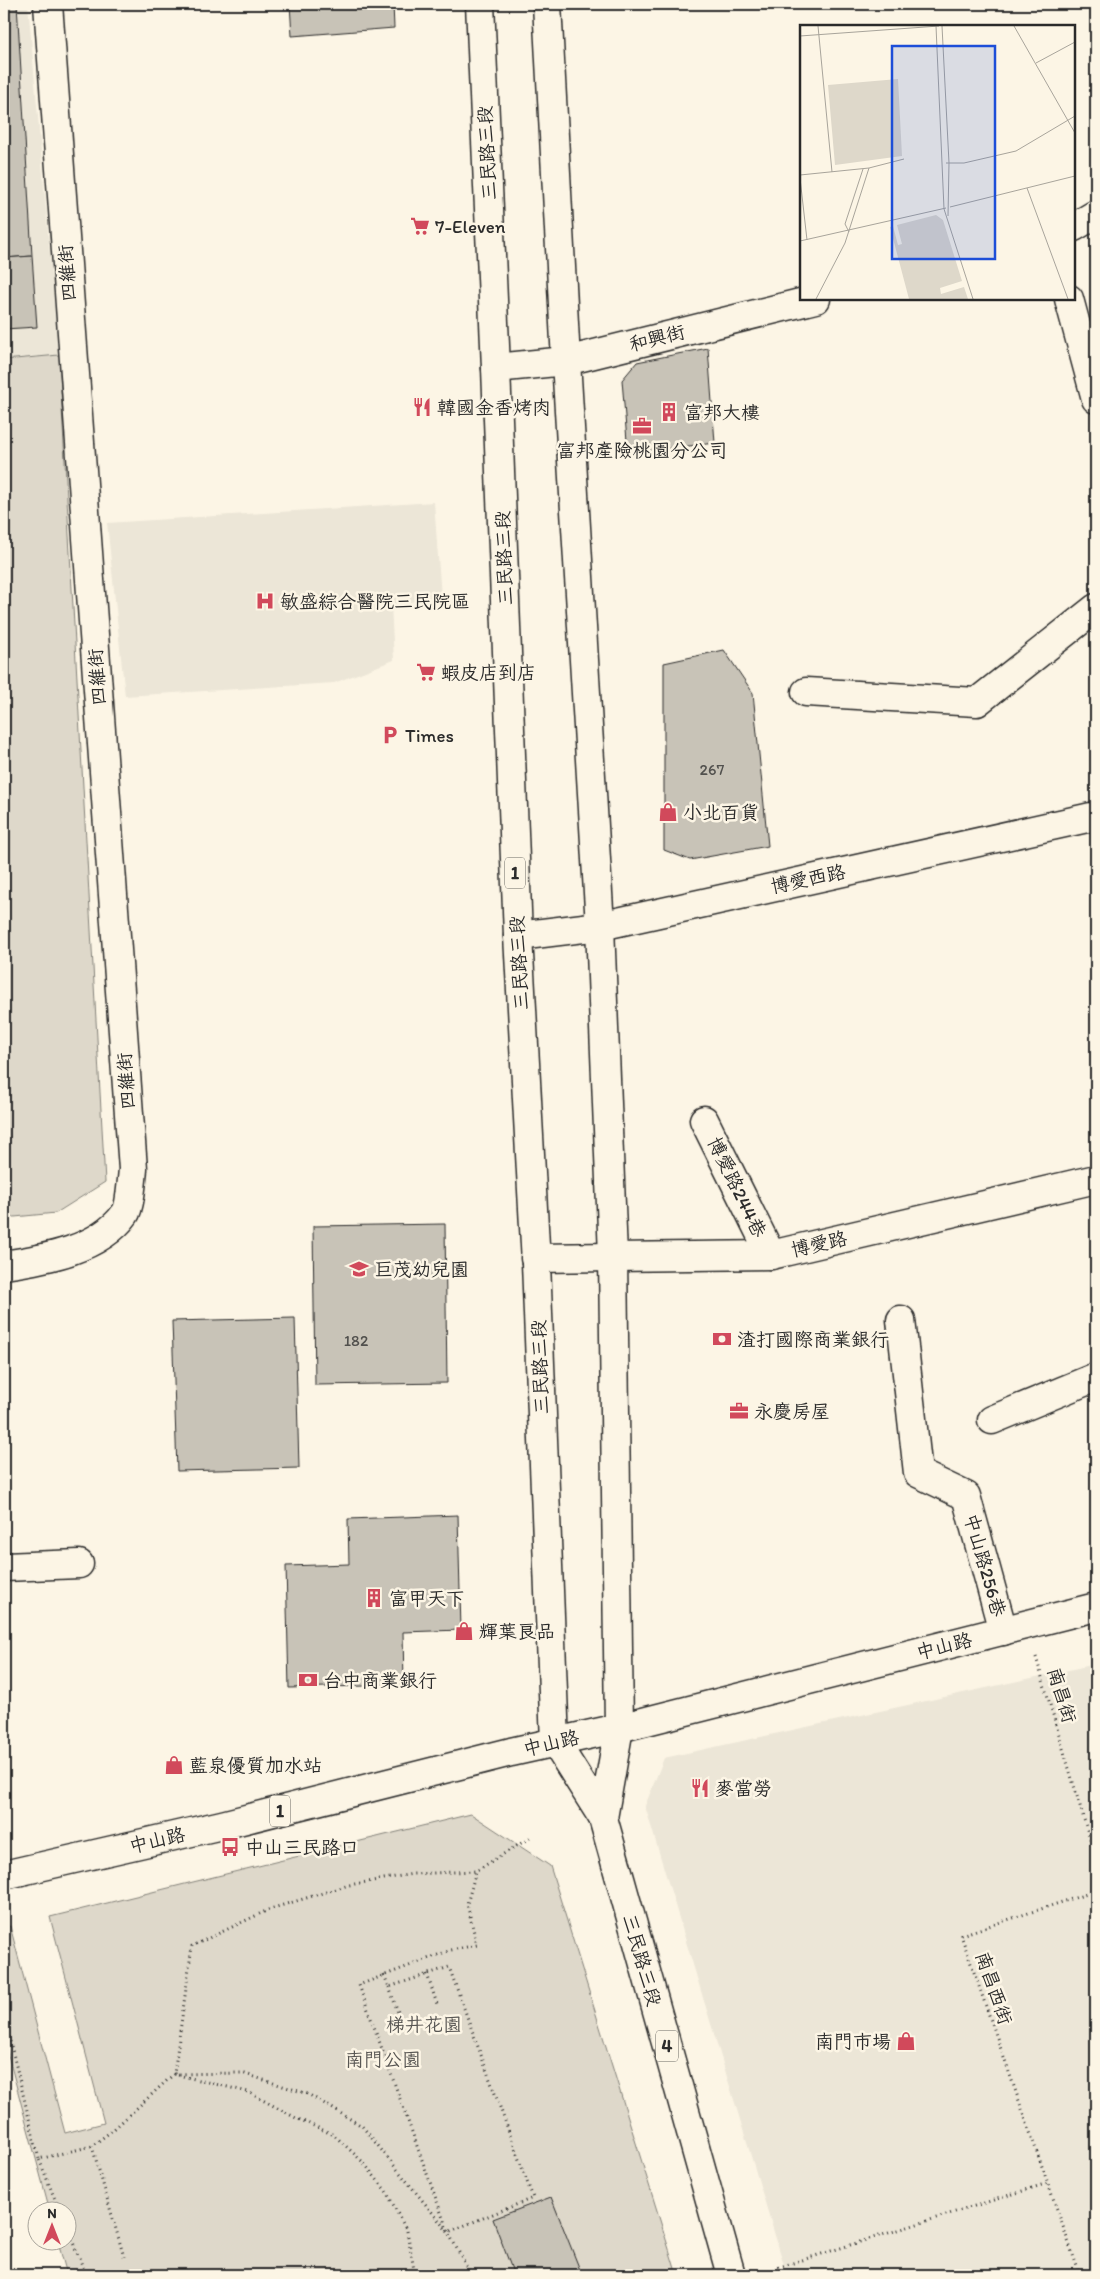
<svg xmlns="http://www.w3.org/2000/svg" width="1100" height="2279" viewBox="0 0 1100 2279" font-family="Itim,'LXGW WenKai TC',sans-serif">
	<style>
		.built { fill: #ece6d7 }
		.green { fill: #ded8ca; stroke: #84827a }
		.building { fill: #c8c3b7; stroke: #2b2b2b }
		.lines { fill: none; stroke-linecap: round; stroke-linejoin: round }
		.minor-casing { stroke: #2b2b2b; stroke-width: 31 }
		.major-casing { stroke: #2b2b2b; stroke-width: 31 }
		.path { stroke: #2b2b2b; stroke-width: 3; stroke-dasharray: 1 4; stroke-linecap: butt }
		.minor { stroke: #fcf5e5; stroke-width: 28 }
		.major { stroke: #fcf5e5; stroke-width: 28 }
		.labels { text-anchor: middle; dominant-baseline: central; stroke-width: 5; stroke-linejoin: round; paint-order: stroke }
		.number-label { font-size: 16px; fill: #52514e }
		.shield { fill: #fcf5e5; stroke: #6a6863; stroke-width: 1 }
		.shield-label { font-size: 18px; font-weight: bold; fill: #2b2b2b }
		.street-label { font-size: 19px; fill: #2b2b2b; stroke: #fcf5e5 }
		.poi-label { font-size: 19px; fill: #2b2b2b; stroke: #fcf5e5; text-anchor: start }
		.park-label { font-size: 19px; fill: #585653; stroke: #fcf5e5 }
		.inset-road { fill: none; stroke: #a8a49b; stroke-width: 1 }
		.view { fill: #1d4ed8; fill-opacity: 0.15; stroke: #1d4ed8; stroke-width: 2.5 }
		.inset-edge { fill: none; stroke: #2b2b2b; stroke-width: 2.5 }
	</style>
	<rect width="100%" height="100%" fill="#fcf5e5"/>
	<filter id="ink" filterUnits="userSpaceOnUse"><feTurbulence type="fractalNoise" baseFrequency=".02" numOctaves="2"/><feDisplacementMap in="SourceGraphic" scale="10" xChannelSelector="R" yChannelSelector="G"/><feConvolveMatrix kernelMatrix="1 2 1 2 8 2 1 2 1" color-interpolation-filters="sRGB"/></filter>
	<g filter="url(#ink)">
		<!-- built -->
		<g class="built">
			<polygon points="4,4 28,4 59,355 4,360"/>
			<polygon points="434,502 441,597 391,605 394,660 334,683 125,696 107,523"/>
			<polygon points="1096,1664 1096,2275 787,2275 645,1806 664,1758"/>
		</g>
		<!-- green -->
		<g class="green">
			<polygon points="59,355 105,1182 56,1213 4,1218 4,360"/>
			<polygon points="471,1814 550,1866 677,2275 67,2275 58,2242 68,2242 68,2212 50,2211 4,2040 4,1928 10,1926 65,2133 104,2123 50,1917"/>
		</g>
		<!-- building -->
		<g class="building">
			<polygon points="4,4 17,4 32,256 4,258"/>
			<polygon points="290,4 393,4 394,28 292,36"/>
			<polygon points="32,256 37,327 4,329 4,258"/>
			<polygon points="708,348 715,443 628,453 622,380 637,362"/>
			<polygon points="724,650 753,693 768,846 690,860 664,850 664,663"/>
			<polygon points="445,1224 447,1383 315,1385 313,1226"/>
			<polygon points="295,1318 299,1468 177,1471 172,1321"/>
			<polygon points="458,1515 461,1630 403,1632 404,1685 289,1688 286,1566 349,1564 348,1519"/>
			<polygon points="551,2197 582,2275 514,2275 493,2219"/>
		</g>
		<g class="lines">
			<!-- minor casing -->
			<g class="minor-casing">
				<g id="minor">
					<polyline points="1074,227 1096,214"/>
					<polyline points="1069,299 1096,399"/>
					<polyline points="496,368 566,361 816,299"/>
					<polyline points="806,692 977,702 1096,608"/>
					<polyline points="518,936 600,926 1096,816"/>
					<polyline points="704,1120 771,1255"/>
					<polyline points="535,1258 771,1255 1096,1179"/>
					<path d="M 4,1265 C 44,1259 99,1250 125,1214 C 130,1207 132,1179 133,1169 L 48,4"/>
					<polyline points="901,1320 918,1473 966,1496 1003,1631"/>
					<polyline points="992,1420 1096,1377"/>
					<polyline points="4,1567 79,1564"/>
					<polyline points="619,1728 1096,1607"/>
				</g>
			</g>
			<!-- major casing -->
			<g class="major-casing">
				<g id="major">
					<polyline points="480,4 496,368 518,936 536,1263 555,1742 603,1818 731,2275"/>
					<polyline points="547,4 566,361 600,926 613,1256 619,1728 603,1818"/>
					<polyline points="4,1875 222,1825 511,1752 619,1728"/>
				</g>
			</g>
			<!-- path -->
			<g class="path">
				<polyline points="1036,1657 1096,1860"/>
				<polyline points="427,1974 437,2004"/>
				<polyline points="384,1975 389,1987 449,1967 533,2198 448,2232"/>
				<polyline points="389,1987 399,2015"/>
				<polyline points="4,2017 39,2159"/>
				<polyline points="92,2146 124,2257"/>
				<polyline points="60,2212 39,2159 92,2146 114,2129 174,2074 248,2092 296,2118 334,2135 364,2163 386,2191 407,2231 415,2275"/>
				<polyline points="68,2230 86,2275"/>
				<polyline points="448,2232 362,2126 308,2094 242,2073 174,2074 192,1946 270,1909 349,1885 413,1874 476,1871 531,1837"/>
				<polyline points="764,2272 1048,2183"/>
				<polyline points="471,2275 448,2232 359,1985 451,1950 477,1945 467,1904 476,1871"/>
				<polyline points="1080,2275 961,1935 1096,1891"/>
			</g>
			<!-- minor -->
			<use href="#minor" class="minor"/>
			<!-- major -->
			<use href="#major" class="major"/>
		</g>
	</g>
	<!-- icons -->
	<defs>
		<g id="supermarket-bare" transform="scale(1.5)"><path d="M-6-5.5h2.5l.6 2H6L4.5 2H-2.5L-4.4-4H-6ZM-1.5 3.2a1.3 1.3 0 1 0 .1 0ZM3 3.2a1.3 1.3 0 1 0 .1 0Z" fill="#d1495b" stroke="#fcf5e5" stroke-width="2.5" paint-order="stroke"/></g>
		<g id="restaurant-bare" transform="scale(1.5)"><path d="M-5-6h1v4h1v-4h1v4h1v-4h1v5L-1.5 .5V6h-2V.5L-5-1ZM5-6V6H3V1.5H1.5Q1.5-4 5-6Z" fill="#d1495b" stroke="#fcf5e5" stroke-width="2.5" paint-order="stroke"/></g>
		<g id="building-bare" transform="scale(1.5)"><path d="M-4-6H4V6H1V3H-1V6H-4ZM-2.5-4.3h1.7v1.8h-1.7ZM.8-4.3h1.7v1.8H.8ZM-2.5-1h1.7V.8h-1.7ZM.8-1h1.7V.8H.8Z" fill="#d1495b" stroke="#fcf5e5" stroke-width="2.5" paint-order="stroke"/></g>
		<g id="office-bare" transform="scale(1.5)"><path d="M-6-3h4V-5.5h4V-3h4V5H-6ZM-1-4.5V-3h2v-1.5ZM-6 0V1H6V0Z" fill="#d1495b" stroke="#fcf5e5" stroke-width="2.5" paint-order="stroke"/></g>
		<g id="hospital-bare" transform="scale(1.5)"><path d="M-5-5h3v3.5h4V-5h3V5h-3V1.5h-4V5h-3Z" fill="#d1495b" stroke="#fcf5e5" stroke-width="2.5" paint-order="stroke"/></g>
		<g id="parking-bare" transform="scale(1.5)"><path d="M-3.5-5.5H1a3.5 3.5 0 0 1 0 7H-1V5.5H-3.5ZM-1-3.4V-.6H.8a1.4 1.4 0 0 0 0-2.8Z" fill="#d1495b" stroke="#fcf5e5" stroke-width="2.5" paint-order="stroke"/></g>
		<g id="shop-bare" transform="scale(1.5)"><path d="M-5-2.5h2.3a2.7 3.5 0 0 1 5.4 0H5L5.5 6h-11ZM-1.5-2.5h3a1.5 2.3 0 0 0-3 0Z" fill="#d1495b" stroke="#fcf5e5" stroke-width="2.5" paint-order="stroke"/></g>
		<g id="school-bare" transform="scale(1.5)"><path d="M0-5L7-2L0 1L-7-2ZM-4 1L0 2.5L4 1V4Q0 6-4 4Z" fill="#d1495b" stroke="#fcf5e5" stroke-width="2.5" paint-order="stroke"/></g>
		<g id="bank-bare" transform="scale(1.5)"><path d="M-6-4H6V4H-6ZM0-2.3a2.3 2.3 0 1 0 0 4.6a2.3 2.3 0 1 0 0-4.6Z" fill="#d1495b" stroke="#fcf5e5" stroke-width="2.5" paint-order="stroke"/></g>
		<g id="bus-bare" transform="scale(1.5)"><path d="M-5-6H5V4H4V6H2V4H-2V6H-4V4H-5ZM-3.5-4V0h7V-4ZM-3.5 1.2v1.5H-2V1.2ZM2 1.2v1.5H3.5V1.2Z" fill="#d1495b" stroke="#fcf5e5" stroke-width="2.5" paint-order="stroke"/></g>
	</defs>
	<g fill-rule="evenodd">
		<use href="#supermarket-bare" x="420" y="226"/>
		<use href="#restaurant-bare" x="422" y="407"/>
		<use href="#building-bare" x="669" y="412"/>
		<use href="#office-bare" x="642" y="426"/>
		<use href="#hospital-bare" x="265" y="601"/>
		<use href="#supermarket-bare" x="426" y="672"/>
		<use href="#parking-bare" x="390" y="735"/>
		<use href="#shop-bare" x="668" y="812"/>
		<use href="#school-bare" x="359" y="1269"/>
		<use href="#bank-bare" x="722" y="1339"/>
		<use href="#office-bare" x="739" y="1411"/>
		<use href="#building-bare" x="374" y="1598"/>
		<use href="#shop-bare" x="464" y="1631"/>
		<use href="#bank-bare" x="308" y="1680"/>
		<use href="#shop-bare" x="174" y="1765"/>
		<use href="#restaurant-bare" x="700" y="1788"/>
		<use href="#bus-bare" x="230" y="1847"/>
		<use href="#shop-bare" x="906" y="2041"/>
	</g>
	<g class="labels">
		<!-- number labels -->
		<g class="number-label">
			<text x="712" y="769">267</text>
			<text x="356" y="1340">182</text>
		</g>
		<!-- shield labels -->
		<g class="shield">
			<rect x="505" y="857.5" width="20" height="31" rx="4"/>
			<rect x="270" y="1795.5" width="20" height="31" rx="4"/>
			<rect x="656" y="2030.5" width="22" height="31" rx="4"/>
		</g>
		<g class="shield-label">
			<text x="515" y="873">1</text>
			<text x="280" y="1811">1</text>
			<text x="667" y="2046">4</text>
		</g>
		<!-- street labels -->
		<g class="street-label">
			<text transform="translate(487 153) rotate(-93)">三民路三段</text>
			<text transform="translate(67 273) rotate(-94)">四維街</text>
			<text transform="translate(657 338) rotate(-14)">和興街</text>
			<text transform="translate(504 558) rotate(-92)">三民路三段</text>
			<text transform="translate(97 677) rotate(-94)">四維街</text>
			<text transform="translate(808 879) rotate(-12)">博愛西路</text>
			<text transform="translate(519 963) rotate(-93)">三民路三段</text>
			<text transform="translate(126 1081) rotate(-94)">四維街</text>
			<text transform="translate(737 1187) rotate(64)">博愛路244巷</text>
			<text transform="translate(819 1244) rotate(-13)">博愛路</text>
			<text transform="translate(540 1367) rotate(-92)">三民路三段</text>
			<text transform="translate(985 1565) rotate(74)">中山路256巷</text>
			<text transform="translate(944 1646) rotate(-14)">中山路</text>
			<text transform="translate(1062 1695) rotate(73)">南昌街</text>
			<text transform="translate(551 1743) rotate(-13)">中山路</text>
			<text transform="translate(157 1840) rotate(-13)">中山路</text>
			<text transform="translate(642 1960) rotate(74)">三民路三段</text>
			<text transform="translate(994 1988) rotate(71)">南昌西街</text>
		</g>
		<!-- poi labels -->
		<g class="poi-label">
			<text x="435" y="226">7-Eleven</text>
			<text x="437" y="407">韓國金香烤肉</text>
			<text x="684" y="412">富邦大樓</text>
			<text x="642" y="450" text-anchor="middle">富邦產險桃園分公司</text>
			<text x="280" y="601">敏盛綜合醫院三民院區</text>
			<text x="441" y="672">蝦皮店到店</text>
			<text x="405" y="735">Times</text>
			<text x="683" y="812">小北百貨</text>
			<text x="374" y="1269">巨茂幼兒園</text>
			<text x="737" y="1339">渣打國際商業銀行</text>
			<text x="754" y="1411">永慶房屋</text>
			<text x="389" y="1598">富甲天下</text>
			<text x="479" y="1631">輝葉良品</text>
			<text x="323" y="1680">台中商業銀行</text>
			<text x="189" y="1765">藍泉優質加水站</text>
			<text x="715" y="1788">麥當勞</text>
			<text x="245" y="1847">中山三民路口</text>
			<text x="891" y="2041" text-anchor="end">南門市場</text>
		</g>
		<!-- park labels -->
		<g class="park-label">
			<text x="424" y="2024">梯井花園</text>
			<text x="383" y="2059">南門公園</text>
		</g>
	</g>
	<!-- overview -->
	<g transform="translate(800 25)">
		<rect width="275" height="275" fill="#fcf5e5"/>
		<path d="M 98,54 L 102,131 L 35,140 L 28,60 ZM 136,190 L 143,195 L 162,256 L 140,263 L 141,269 L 164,262 L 168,274 L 109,274 L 90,202 L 93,201 L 98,220 L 102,219 L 97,200 Z" fill="#ded8ca"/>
		<path class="inset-road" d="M 18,1 L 32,147M 136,1 L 144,184 L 173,274M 142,1 L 149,138 L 148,191M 214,1 L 275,108M 0,11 L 139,1M 236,38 L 275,17M 146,138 L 164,138 L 216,126 L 275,91M 0,150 L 69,143 L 104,134M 0,153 L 7,215M 227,163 L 268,274M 150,182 L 275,151M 49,207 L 45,199 L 63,144M 0,216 L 146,183M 16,274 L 45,218 L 69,143"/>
		<path class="view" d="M 92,21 L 195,21 L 195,234 L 92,234 Z"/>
		<rect width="275" height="275" class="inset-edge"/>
	</g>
	<!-- margin -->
	<rect width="1100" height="2279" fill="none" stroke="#fcf5e5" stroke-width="20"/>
	<rect x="10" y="10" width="1080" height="2259" fill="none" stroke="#2b2b2b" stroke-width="2" filter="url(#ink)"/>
	<!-- north arrow -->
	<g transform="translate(52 2226)"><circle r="24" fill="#fcf5e5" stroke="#a8a49b"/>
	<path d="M0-4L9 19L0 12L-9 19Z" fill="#d1495b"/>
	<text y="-8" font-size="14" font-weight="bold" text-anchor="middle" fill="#2b2b2b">N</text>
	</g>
</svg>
